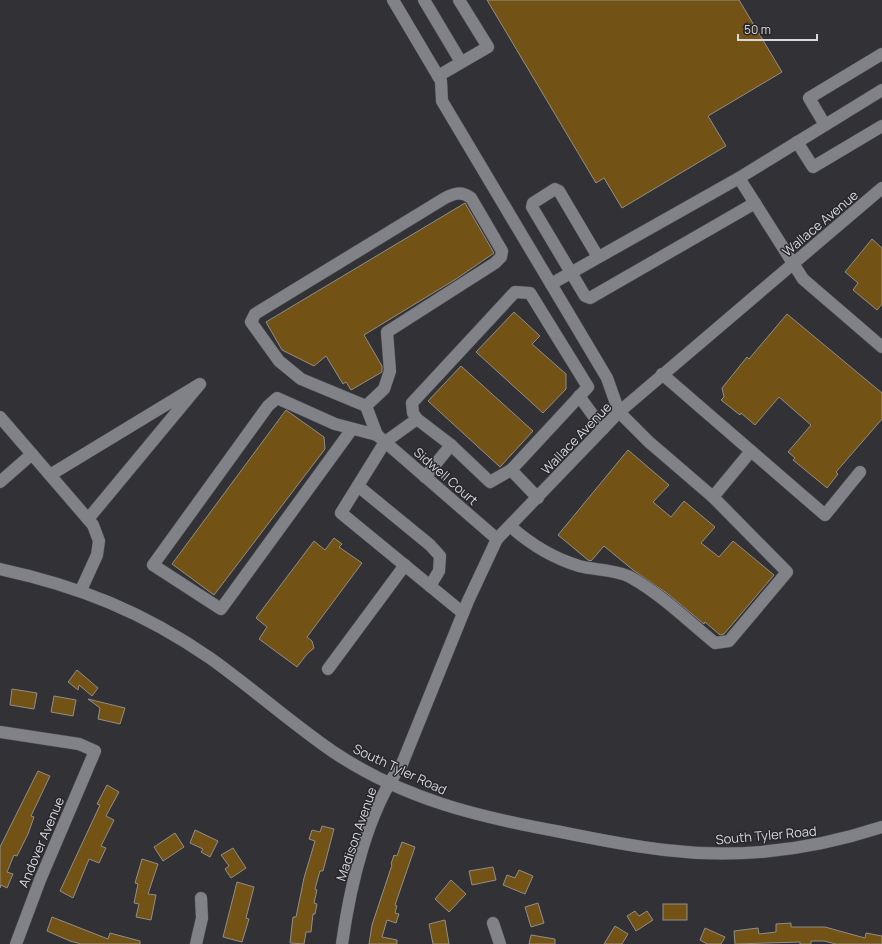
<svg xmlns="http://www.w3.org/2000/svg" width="882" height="944" viewBox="0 0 882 944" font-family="Manrope,sans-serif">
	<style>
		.building { fill: #735216; stroke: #918e88 }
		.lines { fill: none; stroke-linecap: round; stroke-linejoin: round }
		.minor-casing { stroke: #4f4f53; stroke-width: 13 }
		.minor { stroke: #818288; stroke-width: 12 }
		.labels { text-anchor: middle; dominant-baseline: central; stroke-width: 3; stroke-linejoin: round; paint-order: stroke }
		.street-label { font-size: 13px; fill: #d9d9dd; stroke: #27272c }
	</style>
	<rect width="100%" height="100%" fill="#313136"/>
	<!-- building -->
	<g class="building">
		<polygon points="487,0 739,0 782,72 708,116 726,146 622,208 604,178 596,183"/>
		<polygon points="465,203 494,253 456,279 364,335 382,366 382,372 351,390 346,382 343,384 326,356 314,366 282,350 266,322"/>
		<polygon points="872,239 882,248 882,304 877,310 853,290 858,283 845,272"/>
		<polygon points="514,312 540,336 532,344 566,374 566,389 543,413 476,352"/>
		<polygon points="787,314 882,393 882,419 836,472 838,474 827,488 793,460 795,458 788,452 811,425 779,397 755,425 741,413 740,415 721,400 724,397 722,388 747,357 749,359"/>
		<polygon points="461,366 533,431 500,467 428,401"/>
		<polygon points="286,410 324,437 325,449 214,595 172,564"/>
		<polygon points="628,450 669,485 653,502 671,517 684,501 715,527 701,543 719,557 733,541 774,575 724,634 720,635 705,622 704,624 668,594 633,570 604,546 591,561 588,560 558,535"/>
		<polygon points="334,538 342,544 339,547 362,563 307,637 312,641 314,648 307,654 297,667 259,639 267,627 256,618 314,541 325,550"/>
		<polygon points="77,670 98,688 92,696 79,685 78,690 68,682"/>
		<polygon points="12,689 37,693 34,709 10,705"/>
		<polygon points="54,696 76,700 73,716 51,712"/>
		<polygon points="88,699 125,708 120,724 98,719 100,708"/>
		<polygon points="38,771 50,776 31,816 34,817 28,834 17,856 14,855 7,872 13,874 7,888 1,885 0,888 0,847"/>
		<polygon points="107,785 119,792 106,816 114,820 101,846 106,848 99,863 89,859 73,898 60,891 100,805 97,804"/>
		<polygon points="322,826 334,829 323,871 320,871 315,889 317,890 314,903 317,904 315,914 313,914 311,932 306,932 304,944 290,943 293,917 296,917 304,878 315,841 309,839 312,830 320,832"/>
		<polygon points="195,830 218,841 210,857 201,852 203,849 190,843"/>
		<polygon points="175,833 184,847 163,861 154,847"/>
		<polygon points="402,842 415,847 395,905 397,906 395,913 399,914 396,923 387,920 382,937 397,940 397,944 369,944 372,925 392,865 391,864 394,855 397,856"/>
		<polygon points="233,848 246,868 231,878 225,869 229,866 221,855"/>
		<polygon points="142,859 158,864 148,894 156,895 151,920 136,917 139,904 134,903 138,884 135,883"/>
		<polygon points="493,867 496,880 472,885 469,871"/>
		<polygon points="519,870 533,876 525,894 503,885 507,875 515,878"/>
		<polygon points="451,880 466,894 449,912 435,899"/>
		<polygon points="237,882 254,887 246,918 249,919 242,942 223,937"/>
		<polygon points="538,903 544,923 531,927 525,907"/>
		<rect x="663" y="904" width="24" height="16"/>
		<polygon points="635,911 639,916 647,911 653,920 636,931 627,916"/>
		<polygon points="52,917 108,939 110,933 140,941 140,944 81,944 70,941 47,931"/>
		<polygon points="445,920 449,944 433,944 429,924"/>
		<polygon points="791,923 791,927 825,927 865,938 866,933 882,936 882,944 836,944 824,941 811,941 811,944 800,944 800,942 735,944 734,931 758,928 759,934 776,932 776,924"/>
		<polygon points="615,926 628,934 622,944 604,944"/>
		<polygon points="705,928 725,937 721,944 707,944 700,940"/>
		<polygon points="531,935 555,939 555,944 529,944"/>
	</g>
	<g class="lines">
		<!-- minor casing -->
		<g class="minor-casing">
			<g id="minor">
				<polyline points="393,0 441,81 442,101 607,378 619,412 649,442 713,497 751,451"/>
				<polyline points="424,0 461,62"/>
				<polyline points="438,76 488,47 459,0"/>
				<polyline points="825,125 809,98 882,54"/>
				<polyline points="797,142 813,167 882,126"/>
				<polyline points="739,178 882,90"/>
				<polyline points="598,257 559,191 555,189 533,203 532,207 585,296 590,298 755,203"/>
				<polyline points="551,284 739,178 803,279 882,347"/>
				<polygon points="515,292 530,293 588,387 511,470 490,482 451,445 417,419 413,413 412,403"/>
				<polyline points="662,374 825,515 860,472"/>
				<polyline points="579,396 603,429"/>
				<path d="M 366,406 L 384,389 L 390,371 L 387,332 L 495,263 L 501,257 L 502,251 L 471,198 C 462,191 455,193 445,198 L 255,314 L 251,322 L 279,361 L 301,379 L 366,406 L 377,435"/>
				<polyline points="0,417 93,525 99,541 97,555 81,590"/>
				<polyline points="417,419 385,442 341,513 463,613"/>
				<polyline points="352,429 221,609 153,565 268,406 277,398 335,424 377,435 497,539"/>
				<polyline points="511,470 538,498"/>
				<polyline points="50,475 200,384 88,519"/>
				<polyline points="425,477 451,445"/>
				<polyline points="0,482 32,454"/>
				<polyline points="358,486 430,545 440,556 439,571 430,586"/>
				<path d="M 510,526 C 530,544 553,558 579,566 C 594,570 617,570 630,577 C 661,594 688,621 715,643 L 729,641 L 787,572 L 713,497"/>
				<path d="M 0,569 C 79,586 143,612 210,658 C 252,688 290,722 332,751 C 403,799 478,817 561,832 C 595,839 630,846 665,850 C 738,859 812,850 882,827"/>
				<polyline points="328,669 405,565"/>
				<polyline points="0,732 79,744 95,751 40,880 16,944"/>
				<polyline points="493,923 500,944"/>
				<polyline points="196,944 202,918 201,898"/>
				<path d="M 342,944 C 350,887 367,811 402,764 L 468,601 L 497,539 L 619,412 L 882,188"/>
			</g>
		</g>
		<!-- minor -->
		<use href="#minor" class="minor"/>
	</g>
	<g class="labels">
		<!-- street labels -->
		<g class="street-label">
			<text transform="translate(820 223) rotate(-40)">Wallace Avenue</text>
			<text transform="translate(576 438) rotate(-46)">Wallace Avenue</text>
			<text transform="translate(446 476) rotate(41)">Sidwell Court</text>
			<text transform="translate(400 769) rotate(25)">South Tyler Road</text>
			<text transform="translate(356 834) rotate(-71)">Madison Avenue</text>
			<text transform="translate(766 835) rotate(-5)">South Tyler Road</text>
			<text transform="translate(41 842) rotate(-67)">Andover Avenue</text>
		</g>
	</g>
	<!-- scale -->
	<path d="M738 34v6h79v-6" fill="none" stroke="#d9d9dd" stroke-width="2"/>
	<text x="744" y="34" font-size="12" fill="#d9d9dd" stroke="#27272c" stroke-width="3" paint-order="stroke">50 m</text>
</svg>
